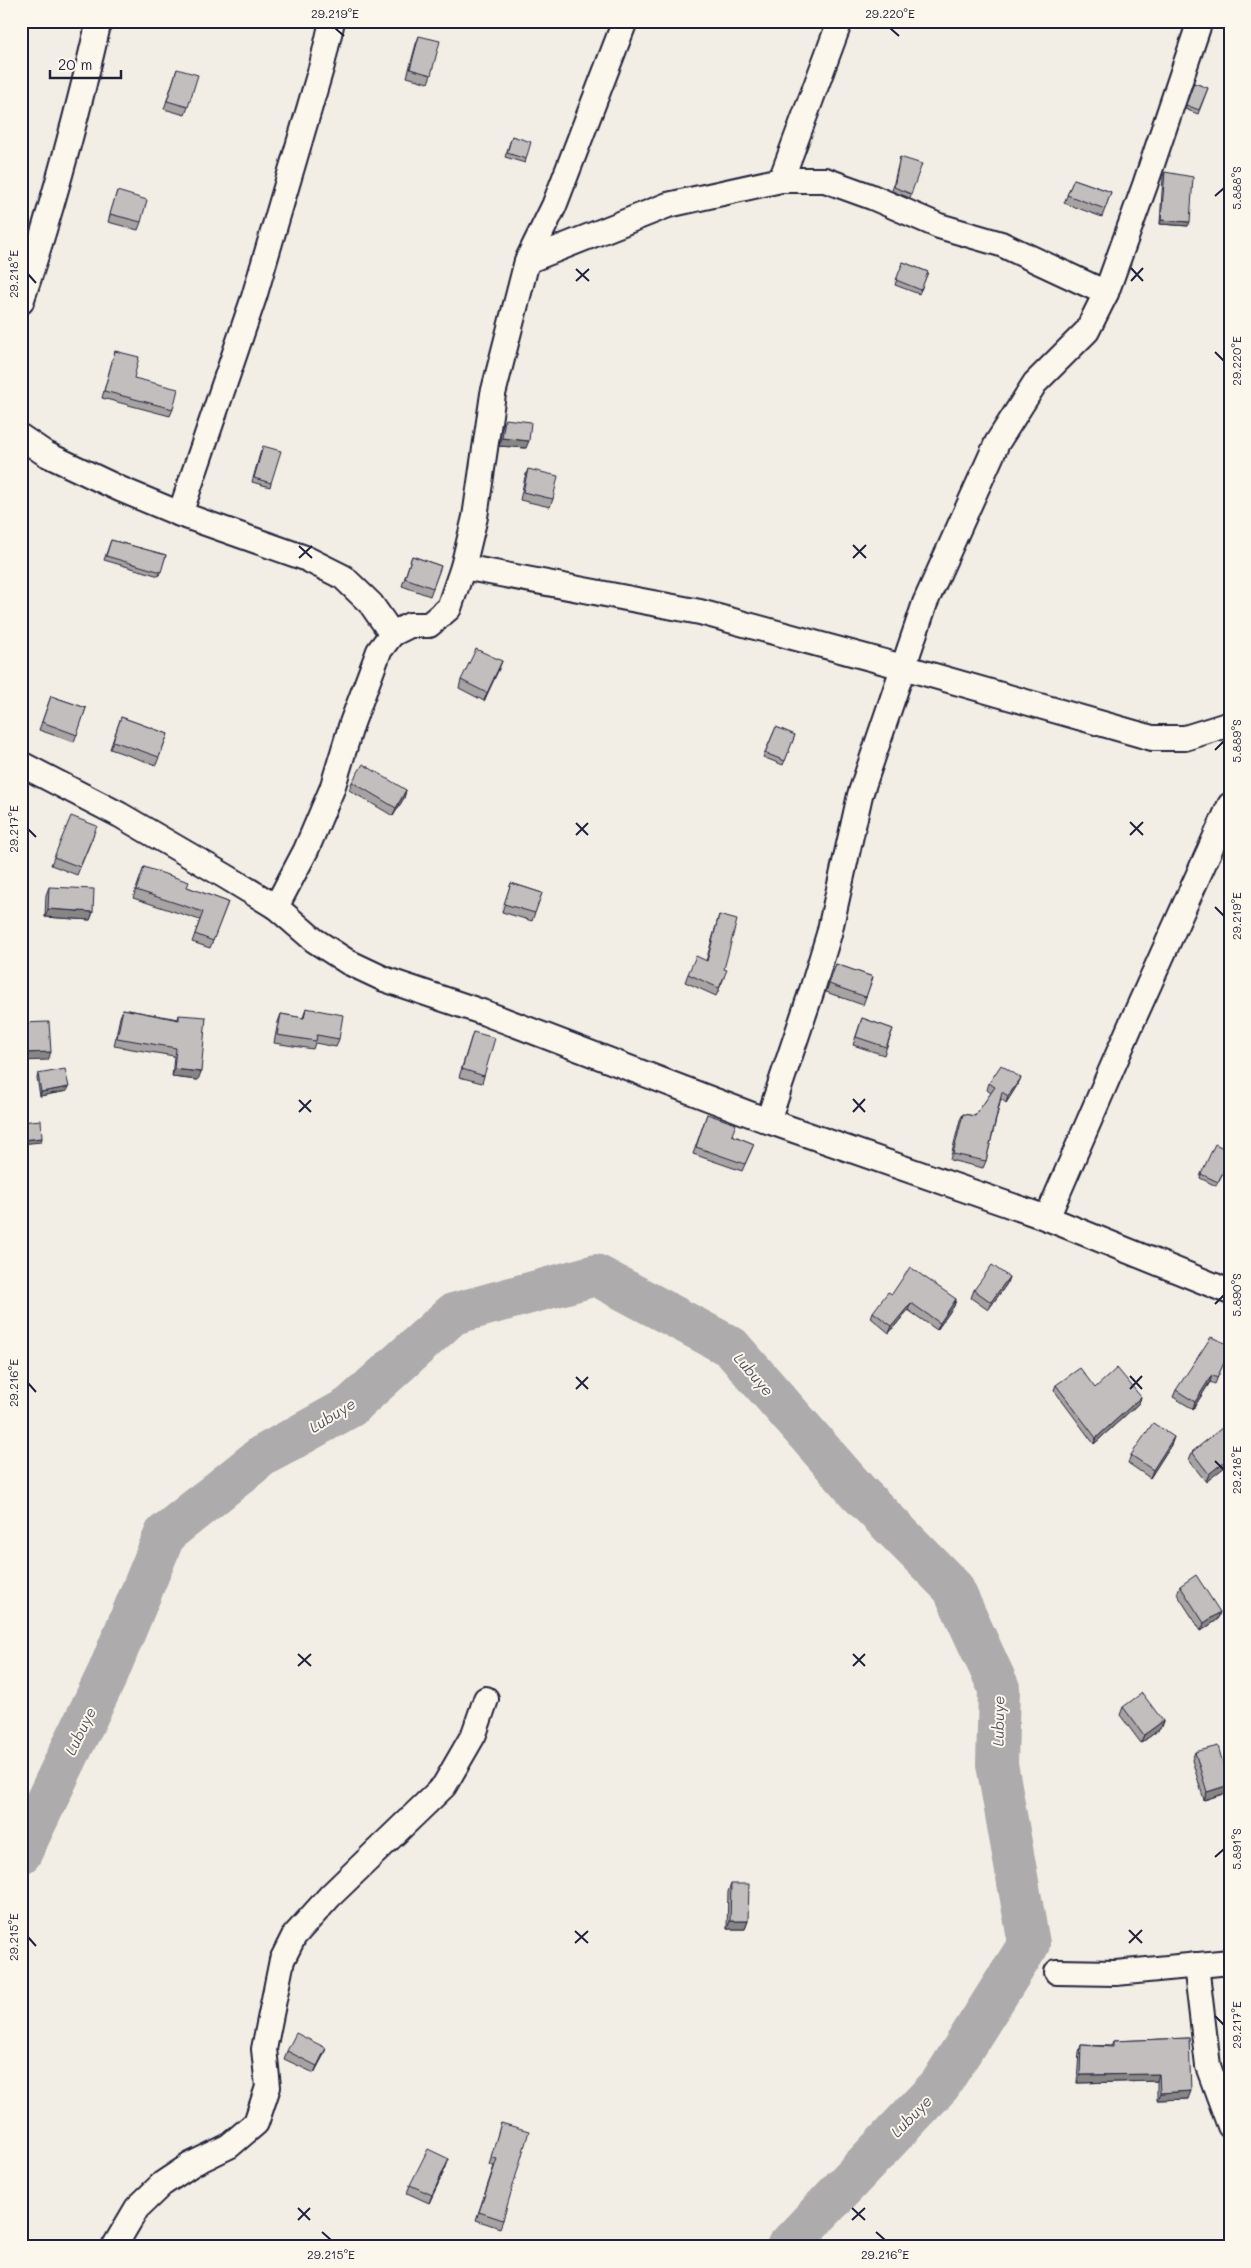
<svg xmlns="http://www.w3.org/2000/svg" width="1251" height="2268" viewBox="0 0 1251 2268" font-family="Mali,sans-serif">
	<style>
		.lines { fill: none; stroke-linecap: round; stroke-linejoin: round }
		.river { stroke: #aeabad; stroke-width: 42 }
		.minor-casing { stroke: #22223b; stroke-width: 28 }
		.minor { stroke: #fbf7ec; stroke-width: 24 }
		.wall { fill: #a7a3a3; stroke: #22223b }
		.shaded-wall { fill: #888585; stroke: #22223b }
		.building { fill: #c2bebe; stroke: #22223b }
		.ticks { fill: none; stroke: #22223b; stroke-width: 2 }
		.labels { text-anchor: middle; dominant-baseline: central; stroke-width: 4; stroke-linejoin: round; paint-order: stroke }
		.water-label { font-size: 15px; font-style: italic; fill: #535263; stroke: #fbf7ec }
		.neatline { fill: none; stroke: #22223b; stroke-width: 2 }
		.ticks-label { font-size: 12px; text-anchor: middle; fill: #22223b }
	</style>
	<rect width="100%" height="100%" fill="#f2eee5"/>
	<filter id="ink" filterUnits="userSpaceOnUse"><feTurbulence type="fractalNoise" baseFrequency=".02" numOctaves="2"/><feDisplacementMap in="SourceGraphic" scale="10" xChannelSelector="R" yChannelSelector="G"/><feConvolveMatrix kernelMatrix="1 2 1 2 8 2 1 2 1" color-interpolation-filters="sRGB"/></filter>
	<g filter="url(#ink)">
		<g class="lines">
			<!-- river -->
			<polyline class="river" points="21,1853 108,1673 165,1534 262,1456 350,1407 453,1314 596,1275 731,1347 857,1491 953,1588 999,1688 997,1764 1029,1944 940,2085 787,2247"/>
			<!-- minor casing -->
			<g class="minor-casing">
				<g id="minor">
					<polyline points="781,180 840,21"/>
					<polyline points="527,261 668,205 781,180 825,180 872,197 939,226 1001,244 1106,293"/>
					<path d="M 21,302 C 52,210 77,116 99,21"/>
					<polyline points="21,437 46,454 120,489 180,514 305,558 343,577 371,604 392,634"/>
					<polyline points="180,514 254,297 322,65 332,21"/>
					<polyline points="463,567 700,612 903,667 1152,738 1185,738 1230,724"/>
					<polyline points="21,764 120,815 225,876 276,907 314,940 348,962 384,979 485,1013 768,1121 1047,1218 1230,1292"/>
					<polyline points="276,907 306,850 332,789 352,723 379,651 392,634 410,625 429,625 449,608 463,567 475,517 493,394 527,261 554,206 625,21"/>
					<polyline points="768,1121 812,990 829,934 860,795 925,603 997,443 1035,383 1087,331 1106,293 1145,185 1200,21"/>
					<polyline points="1047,1218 1132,1022 1230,805"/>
					<polyline points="1196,1965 1208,2066 1230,2126"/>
					<polyline points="1057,1972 1116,1973 1230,1962"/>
					<polyline points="114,2247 137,2208 162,2184 192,2164 229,2146 256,2123 268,2087 264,2049 282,1960 294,1936 330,1896 444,1786 474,1734 486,1699"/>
				</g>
			</g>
			<!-- minor -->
			<use href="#minor" class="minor"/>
		</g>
		<!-- wall -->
		<g class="wall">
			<polygon points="419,36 431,75 428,83 407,77 416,44"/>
			<polygon points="177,69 188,107 185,115 164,109"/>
			<polygon points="1194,83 1208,88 1198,114 1185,109"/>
			<polygon points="512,136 526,159 525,163 505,157"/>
			<polygon points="900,157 911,194 910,198 892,191"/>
			<polygon points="1165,172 1188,226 1160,224 1163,176"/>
			<polygon points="1074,179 1111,192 1102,217 1064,203"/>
			<polygon points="117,191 141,222 138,230 108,222"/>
			<polygon points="903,262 928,272 919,294 895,285"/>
			<polygon points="115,351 134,378 173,409 170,416 102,398"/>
			<polygon points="505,419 526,448 499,446 502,427"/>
			<polygon points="261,450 271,483 270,487 252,482"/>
			<polygon points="528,469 553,499 550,507 520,500 525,477"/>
			<polygon points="111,540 166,555 159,576 104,560"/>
			<polygon points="412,556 441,566 430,596 402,586"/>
			<polygon points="502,661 484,701 459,688 461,680"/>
			<polygon points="51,696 86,708 74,742 39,730"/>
			<polygon points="121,717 168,734 156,765 110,749"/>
			<polygon points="776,727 795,735 783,765 763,757"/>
			<polygon points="352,782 406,790 404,798 393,816 349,790"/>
			<polygon points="94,834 77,875 51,865 54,857"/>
			<polygon points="144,867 187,887 228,902 210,948 192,942 200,920 133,898"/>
			<polygon points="511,883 542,893 532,921 502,912"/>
			<polygon points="49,887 93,912 90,920 45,917 46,895"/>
			<polygon points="719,915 724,978 716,996 685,982 688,974 706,961"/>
			<polygon points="836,964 873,977 863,1005 826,992"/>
			<polygon points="306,1008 339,1039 336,1047 315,1043 313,1049 274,1043 278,1022 281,1014 303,1018"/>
			<polygon points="123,1009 178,1019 179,1015 198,1080 172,1077 174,1056 114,1046 120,1017"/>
			<polygon points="862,1018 893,1029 884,1055 853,1045"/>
			<polygon points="473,1032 484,1076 482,1083 459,1077"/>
			<polygon points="38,1074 67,1091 40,1096 37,1078"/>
			<polygon points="989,1083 1018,1084 1006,1103 1001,1099 986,1161 983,1168 950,1160 960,1120 963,1114 975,1116 991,1093 987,1090"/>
			<polygon points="707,1114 732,1135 754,1144 742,1171 693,1154"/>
			<polygon points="1230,1151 1230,1159 1216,1186 1200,1178 1201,1174"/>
			<polygon points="1009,1277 1006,1285 988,1310 971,1298 974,1290"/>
			<polygon points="892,1294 956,1299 954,1306 937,1330 908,1310 889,1333 871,1318 873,1312"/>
			<polygon points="1230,1345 1215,1384 1210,1382 1193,1409 1173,1397 1176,1390"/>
			<polygon points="1056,1385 1095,1388 1141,1397 1139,1403 1094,1444 1054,1390"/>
			<polygon points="1230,1425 1206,1482 1189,1460 1192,1452"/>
			<polygon points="1174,1437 1171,1445 1150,1478 1128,1463 1131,1455"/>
			<polygon points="1180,1586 1220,1612 1217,1620 1201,1631 1177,1594"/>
			<polygon points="1123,1707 1163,1721 1160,1729 1141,1743 1120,1715"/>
			<polygon points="1195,1752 1229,1785 1226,1793 1204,1800 1192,1760"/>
			<polygon points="731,1884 748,1921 745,1929 727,1929 728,1892"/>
			<polygon points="1189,2038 1188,2099 1157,2100 1157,2081 1077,2083 1079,2052 1081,2045 1111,2046 1113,2041"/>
			<polygon points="326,2048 323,2056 314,2073 284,2059 287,2051"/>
			<polygon points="501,2123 503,2220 500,2228 476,2220 494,2166 489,2165"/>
			<polygon points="446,2167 429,2203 407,2193 410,2185"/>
		</g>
		<!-- shaded-wall -->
		<g class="shaded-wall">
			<polygon points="1161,220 1190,222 1188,226 1160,224"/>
			<polygon points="502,438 529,441 526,448 499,446"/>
			<polygon points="502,661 499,669 484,701 487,693"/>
			<polygon points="406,790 404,798 393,816 396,808"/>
			<polygon points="48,909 93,912 90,920 45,917"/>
			<polygon points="51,1052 48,1060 21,1061 22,1053"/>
			<polygon points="174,1069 201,1072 198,1080 172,1077"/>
			<polygon points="1021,1078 1018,1084 1006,1103 1008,1096"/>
			<polygon points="69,1087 67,1091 40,1096 41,1092"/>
			<polygon points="42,1138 41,1142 21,1144 21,1140"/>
			<polygon points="1009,1277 1006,1285 988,1310 991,1302"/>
			<polygon points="956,1299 954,1306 937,1330 940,1323"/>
			<polygon points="911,1303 908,1310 889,1333 892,1326"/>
			<polygon points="1212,1375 1210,1382 1193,1409 1195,1402"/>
			<polygon points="1141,1397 1139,1403 1094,1444 1096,1438"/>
			<polygon points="1174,1437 1171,1445 1150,1478 1153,1470"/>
			<polygon points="1230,1457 1230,1463 1206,1482 1209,1474"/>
			<polygon points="1220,1612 1217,1620 1201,1631 1204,1623"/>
			<polygon points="1163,1721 1160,1729 1141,1743 1144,1735"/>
			<polygon points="1229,1785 1226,1793 1204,1800 1207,1792"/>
			<polygon points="730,1921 748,1921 745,1929 727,1929"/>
			<polygon points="326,2048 323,2056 314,2073 317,2066"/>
			<polygon points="1159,2074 1157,2081 1077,2083 1080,2075"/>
			<polygon points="1191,2091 1188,2099 1157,2100 1160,2093"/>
			<polygon points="449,2159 446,2167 429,2203 432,2195"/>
		</g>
		<!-- building -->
		<g class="building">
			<polygon points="419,36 440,41 431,75 410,69"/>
			<polygon points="177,69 198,75 188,107 167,101"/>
			<polygon points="1194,83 1208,88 1199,110 1186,105"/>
			<polygon points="512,136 531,142 526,159 507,153"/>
			<polygon points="900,157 922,164 911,194 894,187"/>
			<polygon points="1165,172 1193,177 1190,222 1161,220"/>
			<polygon points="1074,179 1111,192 1105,209 1067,195"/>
			<polygon points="117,191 147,200 141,222 110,214"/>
			<polygon points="903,262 928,272 921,290 896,280"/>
			<polygon points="115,351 139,357 134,378 178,389 173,409 104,391"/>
			<polygon points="505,419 531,422 529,441 502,438"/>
			<polygon points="263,446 281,451 271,483 254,478"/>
			<polygon points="528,469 558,476 553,499 523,492"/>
			<polygon points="111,540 166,555 161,572 106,556"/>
			<polygon points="412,556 441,566 433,588 405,578"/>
			<polygon points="476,649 502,661 487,693 461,680"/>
			<polygon points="51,696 86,708 77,735 42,722"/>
			<polygon points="121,717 168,734 159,757 113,741"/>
			<polygon points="776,727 795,735 785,761 765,753"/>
			<polygon points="363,764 406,790 396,808 352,782"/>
			<polygon points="71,816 97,826 80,867 54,857"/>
			<polygon points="144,867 189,882 187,887 228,902 213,941 195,934 203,912 136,890"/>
			<polygon points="511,883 542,893 535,913 504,904"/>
			<polygon points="49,887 94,889 93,912 48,909"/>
			<polygon points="719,915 737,920 724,969 727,970 719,988 688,974 696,956 707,961"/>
			<polygon points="836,964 873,977 866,997 829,984"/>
			<polygon points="306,1008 343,1015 339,1039 317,1035 316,1041 277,1035 281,1014 304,1018"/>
			<polygon points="123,1009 179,1020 179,1015 206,1017 201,1072 174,1069 176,1048 117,1038"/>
			<polygon points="862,1018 893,1029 886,1047 856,1037"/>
			<polygon points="49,1022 51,1052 22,1053 21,1023"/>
			<polygon points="473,1032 495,1038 484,1076 462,1069"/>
			<polygon points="1001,1065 1021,1078 1008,1096 1002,1092 986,1161 953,1154 963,1114 975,1116 995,1087 989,1083"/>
			<polygon points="65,1069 69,1087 41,1092 38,1074"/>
			<polygon points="707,1114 736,1124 732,1135 754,1144 745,1164 696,1147"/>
			<polygon points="41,1120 42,1138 21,1140 21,1122"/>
			<polygon points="1215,1144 1230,1151 1230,1158 1218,1182 1201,1174"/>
			<polygon points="992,1265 1009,1277 991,1302 974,1290"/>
			<polygon points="910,1267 956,1299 940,1323 911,1303 892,1326 873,1312 888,1292 892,1294"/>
			<polygon points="1211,1337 1230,1345 1230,1350 1217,1378 1212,1375 1195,1402 1176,1390"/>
			<polygon points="1080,1368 1095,1388 1117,1368 1141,1397 1096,1438 1056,1385"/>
			<polygon points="1153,1423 1174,1437 1153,1470 1131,1455"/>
			<polygon points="1228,1423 1230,1425 1230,1457 1209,1474 1192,1452"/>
			<polygon points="1196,1575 1220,1612 1204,1623 1180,1586"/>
			<polygon points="1142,1693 1163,1721 1144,1735 1123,1707"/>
			<polygon points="1218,1746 1229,1785 1207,1792 1195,1752"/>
			<polygon points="731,1884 749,1884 748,1921 730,1921"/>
			<polygon points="296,2033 326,2048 317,2066 287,2051"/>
			<polygon points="1189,2038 1191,2091 1160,2093 1159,2074 1080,2075 1081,2045 1113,2047 1113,2041"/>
			<polygon points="501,2123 529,2131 503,2220 479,2212 497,2159 491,2157"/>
			<polygon points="428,2149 449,2159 432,2195 410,2185"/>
			<polygon points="21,2242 26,2247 21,2247"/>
		</g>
	</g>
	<!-- ticks -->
	<path class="ticks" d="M 335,28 L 344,36M 890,28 L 899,36M 1215,196 L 1224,188M 1131,268 L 1143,281M 576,269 L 589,281M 28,274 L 36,283M 576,281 L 589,269M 1131,281 L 1143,268M 1215,352 L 1224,361M 853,545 L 866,558M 299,546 L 312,558M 299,558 L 312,546M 853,558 L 866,545M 1215,750 L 1224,741M 1130,822 L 1143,835M 576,823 L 588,835M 28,829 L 36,837M 576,835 L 588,823M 1130,835 L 1143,822M 1215,907 L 1224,916M 853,1099 L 865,1112M 299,1100 L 311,1112M 299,1112 L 311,1100M 853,1112 L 865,1099M 1215,1304 L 1224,1295M 1130,1376 L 1142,1389M 576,1377 L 588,1389M 28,1383 L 36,1392M 576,1389 L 588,1377M 1130,1389 L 1142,1376M 1215,1461 L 1224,1470M 298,1654 L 311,1666M 853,1654 L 865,1666M 298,1666 L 311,1654M 853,1666 L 865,1654M 1215,1857 L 1224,1849M 1129,1930 L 1142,1943M 575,1931 L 588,1943M 28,1937 L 36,1946M 575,1943 L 588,1931M 1129,1943 L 1142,1930M 1215,2016 L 1224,2025M 298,2208 L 310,2220M 852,2208 L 865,2220M 298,2220 L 310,2208M 852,2220 L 865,2208M 322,2232 L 331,2240M 876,2232 L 885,2240"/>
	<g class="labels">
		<!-- water labels -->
		<g class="water-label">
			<text transform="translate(754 1374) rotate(49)">Lubuye</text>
			<text transform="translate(332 1415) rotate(-32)">Lubuye</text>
			<text transform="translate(998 1721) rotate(-89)">Lubuye</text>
			<text transform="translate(80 1731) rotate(-64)">Lubuye</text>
			<text transform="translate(911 2116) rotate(-46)">Lubuye</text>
		</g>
	</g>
	<!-- margin -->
	<rect width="1251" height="2268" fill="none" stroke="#fbf7ec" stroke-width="55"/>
	<!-- scale -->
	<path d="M50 70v8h71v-8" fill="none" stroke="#22223b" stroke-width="2.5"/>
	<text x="58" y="70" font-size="15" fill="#22223b" stroke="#fbf7ec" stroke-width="4" paint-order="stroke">20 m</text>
	<rect x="28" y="28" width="1196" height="2212" class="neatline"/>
	<g class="ticks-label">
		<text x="335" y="18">29.219°E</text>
		<text x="890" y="18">29.220°E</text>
		<text transform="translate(1237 188) rotate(-90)" y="4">5.888°S</text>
		<text transform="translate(14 274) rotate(-90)" y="4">29.218°E</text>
		<text transform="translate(1237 361) rotate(-90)" y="4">29.220°E</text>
		<text transform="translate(1237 741) rotate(-90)" y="4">5.889°S</text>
		<text transform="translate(14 829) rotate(-90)" y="4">29.217°E</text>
		<text transform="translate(1237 916) rotate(-90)" y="4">29.219°E</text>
		<text transform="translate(1237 1295) rotate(-90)" y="4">5.890°S</text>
		<text transform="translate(14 1383) rotate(-90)" y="4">29.216°E</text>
		<text transform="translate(1237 1470) rotate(-90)" y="4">29.218°E</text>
		<text transform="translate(1237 1849) rotate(-90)" y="4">5.891°S</text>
		<text transform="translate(14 1937) rotate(-90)" y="4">29.215°E</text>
		<text transform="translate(1237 2025) rotate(-90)" y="4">29.217°E</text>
		<text x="331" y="2259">29.215°E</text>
		<text x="885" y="2259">29.216°E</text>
	</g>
</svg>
